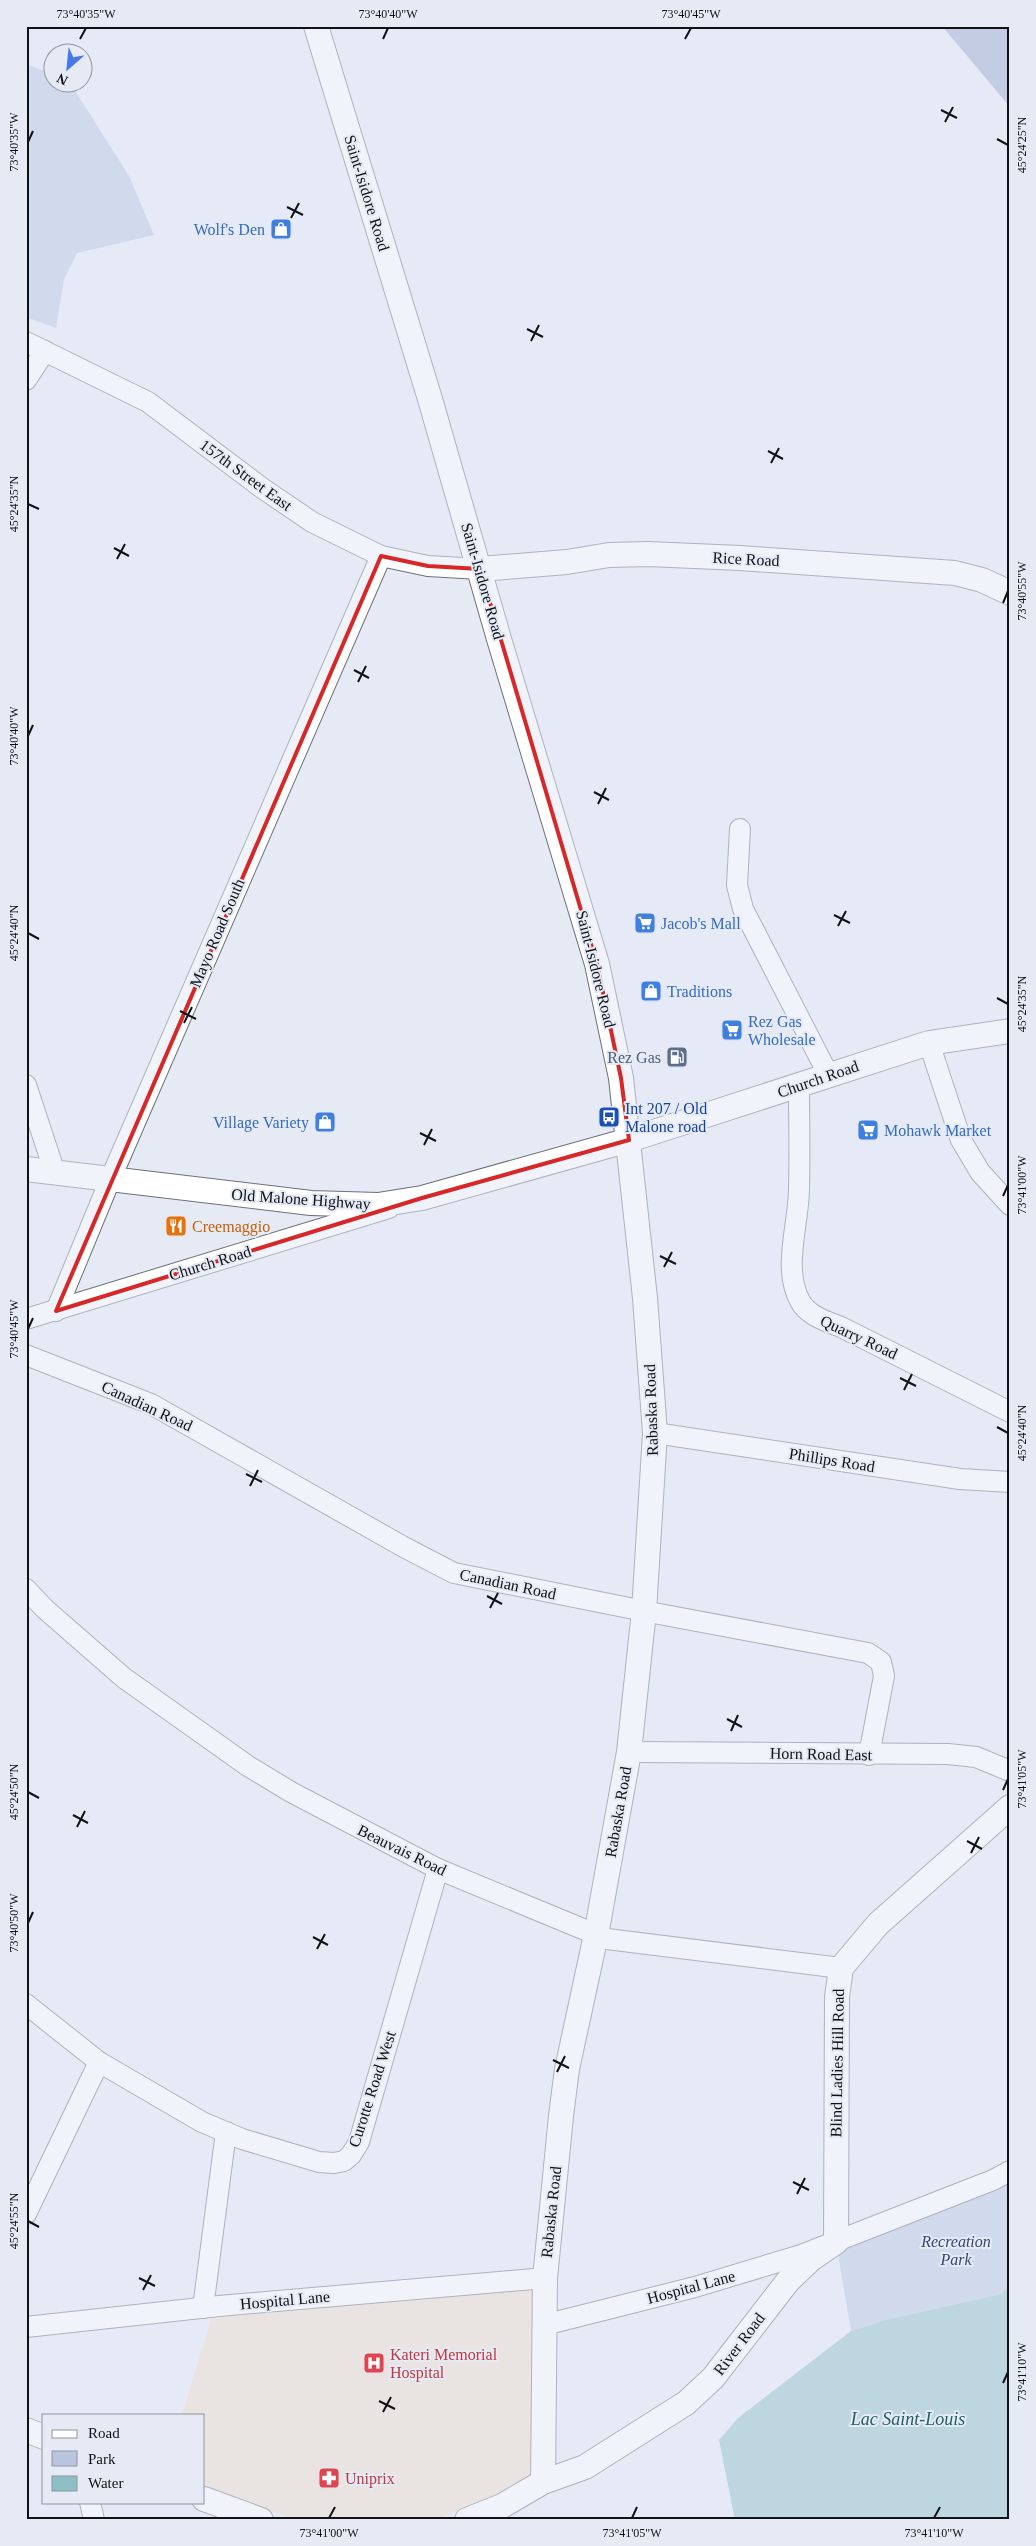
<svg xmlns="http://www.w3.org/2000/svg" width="1036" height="2546" viewBox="0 0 1036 2546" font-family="Georgia,serif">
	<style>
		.medical { fill: #eddecb }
		.green { fill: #b9c5df }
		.forest { fill: #9aa9cb }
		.water { fill: #8ebfc4 }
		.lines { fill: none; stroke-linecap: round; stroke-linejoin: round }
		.minor-casing { stroke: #6c7079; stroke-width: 22 }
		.tertiary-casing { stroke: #6c7079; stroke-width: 26 }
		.minor { stroke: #fff; stroke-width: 20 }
		.tertiary { stroke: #fff; stroke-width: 24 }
		.marked { fill: none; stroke: #d62828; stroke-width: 4; stroke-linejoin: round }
		.ticks { fill: none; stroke: #101216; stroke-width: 2 }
		.labels { text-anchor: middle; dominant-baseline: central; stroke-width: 4; stroke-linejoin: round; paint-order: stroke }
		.street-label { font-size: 16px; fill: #101216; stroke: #e5eaf5 }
		.shop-label { font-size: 16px; fill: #366cbe; stroke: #e5eaf5; text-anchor: start }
		.service-label { font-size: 16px; fill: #4e5e75; stroke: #e5eaf5; text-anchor: end }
		.transit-label { font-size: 16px; fill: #164399; stroke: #e5eaf5; text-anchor: start }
		.food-label { font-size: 16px; fill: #c56008; stroke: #e5eaf5; text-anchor: start }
		.park-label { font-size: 16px; font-style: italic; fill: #334775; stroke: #e5eaf5 }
		.health-label { font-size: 16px; fill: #be3a42; stroke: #e5eaf5; text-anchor: start }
		.water-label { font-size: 18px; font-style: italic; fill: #1e6166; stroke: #e5eaf5 }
		.neatline { fill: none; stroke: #101216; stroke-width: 2 }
		.ticks-label { font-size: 12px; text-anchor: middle; fill: #101216 }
	</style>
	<rect width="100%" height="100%" fill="#e5eaf5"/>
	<!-- medical -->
	<polygon class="medical" points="547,2278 557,2475 435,2520 304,2520 282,2515 204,2489 204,2415 182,2415 213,2312"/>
	<!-- green -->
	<g class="green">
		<polygon points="26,64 52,74 52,82 70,83 129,176 154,235 77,253 64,279 56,328 26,317"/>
		<polygon points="1010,2171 1010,2284 1001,2294 889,2319 851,2331 836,2242"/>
	</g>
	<!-- forest -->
	<polygon class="forest" points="942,26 1010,26 1010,107"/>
	<!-- water -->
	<polygon class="water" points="1010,2284 1010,2520 735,2520 719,2440 738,2418 851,2331 889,2319 1001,2294"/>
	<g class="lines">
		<!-- minor casing -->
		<g class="minor-casing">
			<g id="minor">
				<polyline points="26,342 148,402 262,488 312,522 381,556 428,566 480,569"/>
				<polyline points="26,380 45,351"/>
				<polyline points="740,829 737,885 743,909 828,1074"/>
				<polyline points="929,1043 961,1140 980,1172 1010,1205"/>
				<polyline points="26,1085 55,1173"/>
				<path d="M 799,1085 C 799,1120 800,1154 799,1188 C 799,1224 782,1268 800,1301 C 808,1316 826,1321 841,1327 L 1010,1412"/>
				<polyline points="56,1311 110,1180 381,556"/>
				<polyline points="26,1319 389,1208"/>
				<polyline points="26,1355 151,1404 402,1546 454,1573 654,1613 868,1653 881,1662 884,1676 869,1755"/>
				<polyline points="655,1433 960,1479 1010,1482"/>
				<polyline points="26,1589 45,1609 124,1678 248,1766 291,1792 438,1869 607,1939 841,1968"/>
				<polyline points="629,1752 948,1754 976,1757 1010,1771"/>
				<polyline points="26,2004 99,2062 202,2122 242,2139 319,2162 334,2163 344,2161 351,2155 359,2142 438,1869"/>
				<polyline points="26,2214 99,2062"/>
				<polyline points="203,2308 226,2132"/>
				<polyline points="544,2325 695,2287 801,2255 993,2180 1010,2171"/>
				<polyline points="26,2327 219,2306 545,2278"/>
				<polyline points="90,2502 94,2520"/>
			</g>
		</g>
		<!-- tertiary casing -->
		<g class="tertiary-casing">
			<g id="tertiary">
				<polyline points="316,26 430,399 499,639 597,964 621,1078 645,1298 655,1433 644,1611 629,1752 596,1935 567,2069 561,2116 545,2278 543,2482"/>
				<polyline points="480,569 567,562 609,555 648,554 740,558 955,573 982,580 1010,593"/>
				<polyline points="26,1169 311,1203 378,1205 422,1198 629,1140 929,1043 1010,1031"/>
				<polyline points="26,2430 44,2437"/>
				<polyline points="204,2499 261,2520"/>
				<polyline points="467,2520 502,2506 543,2482 585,2467 686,2403 713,2378 788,2281 811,2259 836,2242 837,1997 841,1968 878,1924 1010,1807"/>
			</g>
		</g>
		<!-- minor -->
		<use href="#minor" class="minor"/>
		<!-- tertiary -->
		<use href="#tertiary" class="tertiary"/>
	</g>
	<!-- marked area -->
	<path d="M0 0H1036V2546H0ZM 381,556 L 428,566 L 480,569 L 597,964 L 621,1078 L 629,1140 L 422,1198 L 56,1311 Z" fill="#e5eaf5" fill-opacity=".55" fill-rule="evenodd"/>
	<path class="marked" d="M 381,556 L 428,566 L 480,569 L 597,964 L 621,1078 L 629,1140 L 422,1198 L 56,1311 Z"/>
	<!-- ticks -->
	<path class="ticks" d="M 80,39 L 86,28M 383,39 L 388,28M 685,39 L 691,28M 941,110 L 957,118M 945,122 L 953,107M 997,139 L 1008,145M 28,142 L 33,131M 287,207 L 303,215M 291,218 L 299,203M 527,329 L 543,337M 531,341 L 539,325M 768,451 L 783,459M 771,463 L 779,448M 28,504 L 39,509M 114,548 L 129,556M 117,559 L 125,544M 1003,603 L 1008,591M 354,670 L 369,678M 358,682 L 366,666M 28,736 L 33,725M 594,792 L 609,800M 598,804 L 606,788M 834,915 L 850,923M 838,926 L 846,911M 28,933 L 39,939M 997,998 L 1008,1004M 180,1011 L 196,1019M 184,1023 L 192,1007M 420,1133 L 436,1141M 424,1145 L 432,1129M 1003,1196 L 1008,1185M 660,1256 L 676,1264M 664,1267 L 672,1252M 28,1329 L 33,1318M 900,1378 L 916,1386M 904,1390 L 912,1374M 997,1427 L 1008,1433M 246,1474 L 262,1482M 250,1486 L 258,1470M 487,1596 L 502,1604M 490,1608 L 498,1593M 727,1719 L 742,1727M 731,1731 L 738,1715M 1003,1790 L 1008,1779M 28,1792 L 39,1798M 73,1815 L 88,1823M 77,1827 L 85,1811M 967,1841 L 982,1849M 971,1853 L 979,1837M 28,1923 L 33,1912M 313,1937 L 328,1945M 317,1949 L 325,1934M 553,2060 L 569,2068M 557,2072 L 565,2056M 793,2182 L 809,2190M 797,2194 L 805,2178M 28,2221 L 39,2227M 139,2278 L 155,2286M 143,2290 L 151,2275M 1003,2383 L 1008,2372M 379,2401 L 395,2409M 383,2412 L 391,2397M 329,2518 L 335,2507M 632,2518 L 637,2507M 934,2518 L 940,2507"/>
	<!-- icons -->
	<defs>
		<g id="shop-square" transform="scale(1.125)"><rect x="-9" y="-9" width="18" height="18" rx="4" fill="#3f7fe0" stroke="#e5eaf5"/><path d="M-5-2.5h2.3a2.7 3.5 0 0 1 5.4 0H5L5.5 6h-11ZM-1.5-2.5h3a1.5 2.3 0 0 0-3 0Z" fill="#fff"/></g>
		<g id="supermarket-square" transform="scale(1.125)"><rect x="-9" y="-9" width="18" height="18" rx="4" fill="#3f7fe0" stroke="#e5eaf5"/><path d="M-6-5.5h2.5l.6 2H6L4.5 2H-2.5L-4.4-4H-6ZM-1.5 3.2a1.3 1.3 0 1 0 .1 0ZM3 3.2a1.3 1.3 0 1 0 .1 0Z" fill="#fff"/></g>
		<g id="fuel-square" transform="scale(1.125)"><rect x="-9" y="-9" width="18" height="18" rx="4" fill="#5c6f8a" stroke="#e5eaf5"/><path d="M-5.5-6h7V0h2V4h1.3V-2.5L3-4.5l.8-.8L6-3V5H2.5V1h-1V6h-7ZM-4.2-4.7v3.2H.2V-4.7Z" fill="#fff"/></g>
		<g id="bus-square" transform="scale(1.125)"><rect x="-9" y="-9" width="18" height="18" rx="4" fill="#1a4fb4" stroke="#e5eaf5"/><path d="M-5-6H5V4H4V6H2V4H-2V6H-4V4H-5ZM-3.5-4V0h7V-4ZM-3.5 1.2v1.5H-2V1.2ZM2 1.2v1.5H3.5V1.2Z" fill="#fff"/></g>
		<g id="restaurant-square" transform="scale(1.125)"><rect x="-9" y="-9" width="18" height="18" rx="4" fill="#e8710a" stroke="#e5eaf5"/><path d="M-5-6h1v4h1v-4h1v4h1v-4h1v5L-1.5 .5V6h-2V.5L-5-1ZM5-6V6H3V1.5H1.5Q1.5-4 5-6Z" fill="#fff"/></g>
		<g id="hospital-square" transform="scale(1.125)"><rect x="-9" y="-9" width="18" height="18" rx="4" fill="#e0444e" stroke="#e5eaf5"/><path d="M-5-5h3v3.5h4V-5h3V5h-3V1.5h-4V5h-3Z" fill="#fff"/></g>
		<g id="pharmacy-square" transform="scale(1.125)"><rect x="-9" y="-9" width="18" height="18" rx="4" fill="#e0444e" stroke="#e5eaf5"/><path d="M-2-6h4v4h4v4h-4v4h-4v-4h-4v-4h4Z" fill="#fff"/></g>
	</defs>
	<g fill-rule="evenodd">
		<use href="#shop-square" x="281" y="229"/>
		<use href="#supermarket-square" x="645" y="923"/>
		<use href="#shop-square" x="651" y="991"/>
		<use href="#supermarket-square" x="732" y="1030"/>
		<use href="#fuel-square" x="677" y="1057"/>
		<use href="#bus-square" x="609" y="1117"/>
		<use href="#shop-square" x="325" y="1122"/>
		<use href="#supermarket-square" x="868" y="1130"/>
		<use href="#restaurant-square" x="176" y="1226"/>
		<use href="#hospital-square" x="374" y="2363"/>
		<use href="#pharmacy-square" x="329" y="2478"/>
	</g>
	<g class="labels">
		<!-- street labels -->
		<g class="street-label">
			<text transform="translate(367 193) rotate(73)">Saint-Isidore Road</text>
			<text transform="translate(246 475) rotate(36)">157th Street East</text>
			<text transform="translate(746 559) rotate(3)">Rice Road</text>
			<text transform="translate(483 581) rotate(74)">Saint-Isidore Road</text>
			<text transform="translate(217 933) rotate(-67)">Mayo Road South</text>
			<text transform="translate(596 969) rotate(76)">Saint-Isidore Road</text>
			<text transform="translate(818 1079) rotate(-19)">Church Road</text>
			<text transform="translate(301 1199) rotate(4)">Old Malone Highway</text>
			<text transform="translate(210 1263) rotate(-17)">Church Road</text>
			<text transform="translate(859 1337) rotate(25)">Quarry Road</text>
			<text transform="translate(147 1406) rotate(25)">Canadian Road</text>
			<text transform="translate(651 1410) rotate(-92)">Rabaska Road</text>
			<text transform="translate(832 1460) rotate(9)">Phillips Road</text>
			<text transform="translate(508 1584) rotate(12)">Canadian Road</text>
			<text transform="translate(821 1754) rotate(1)">Horn Road East</text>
			<text transform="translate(618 1812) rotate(-80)">Rabaska Road</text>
			<text transform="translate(402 1850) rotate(26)">Beauvais Road</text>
			<text transform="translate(837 2063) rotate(-89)">Blind Ladies Hill Road</text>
			<text transform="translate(372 2089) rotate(-72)">Curotte Road West</text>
			<text transform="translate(551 2212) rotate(-84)">Rabaska Road</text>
			<text transform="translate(691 2287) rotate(-15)">Hospital Lane</text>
			<text transform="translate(285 2300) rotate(-5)">Hospital Lane</text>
			<text transform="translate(739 2344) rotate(-53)">River Road</text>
		</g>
		<!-- shop labels -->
		<g class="shop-label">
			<text x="265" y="229" text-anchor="end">Wolf's Den</text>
			<text x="661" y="923">Jacob's Mall</text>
			<text x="667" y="991">Traditions</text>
			<text x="748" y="1021">Rez Gas<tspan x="748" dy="18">Wholesale</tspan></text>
			<text x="309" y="1122" text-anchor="end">Village Variety</text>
			<text x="884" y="1130">Mohawk Market</text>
		</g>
		<!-- service labels -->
		<g class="service-label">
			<text x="661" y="1057">Rez Gas</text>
		</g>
		<!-- transit labels -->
		<g class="transit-label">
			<text x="625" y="1108">Int 207 / Old<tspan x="625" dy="18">Malone road</tspan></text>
		</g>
		<!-- food labels -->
		<g class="food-label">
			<text x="192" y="1226">Creemaggio</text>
		</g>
		<!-- park labels -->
		<g class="park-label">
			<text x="956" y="2241">Recreation<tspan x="956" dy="18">Park</tspan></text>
		</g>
		<!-- health labels -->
		<g class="health-label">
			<text x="390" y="2354">Kateri Memorial<tspan x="390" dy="18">Hospital</tspan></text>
			<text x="345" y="2478">Uniprix</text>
		</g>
		<!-- water labels -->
		<g class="water-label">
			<text x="908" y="2419">Lac Saint-Louis</text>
		</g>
	</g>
	<!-- border -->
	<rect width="1036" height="2546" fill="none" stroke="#e5eaf5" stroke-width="55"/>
	<!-- legend -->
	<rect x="42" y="2414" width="162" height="90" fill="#e5eaf5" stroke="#90949c"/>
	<rect x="52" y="2430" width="25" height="8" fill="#ffffff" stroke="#90949c"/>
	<text x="88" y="2438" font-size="15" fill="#101216">Road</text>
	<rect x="52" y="2451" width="25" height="15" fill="#b9c5df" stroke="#90949c"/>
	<text x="88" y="2464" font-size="15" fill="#101216">Park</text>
	<rect x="52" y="2476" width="25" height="15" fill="#8ebfc4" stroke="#90949c"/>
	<text x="88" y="2488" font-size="15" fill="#101216">Water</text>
	<!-- north arrow -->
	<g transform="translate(68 68) rotate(207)"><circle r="24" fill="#e5eaf5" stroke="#90949c"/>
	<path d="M0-4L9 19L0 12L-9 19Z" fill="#4977ea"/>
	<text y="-8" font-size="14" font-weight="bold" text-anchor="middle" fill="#101216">N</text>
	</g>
	<rect x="28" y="28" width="980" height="2490" class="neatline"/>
	<g class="ticks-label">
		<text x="86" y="18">73°40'35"W</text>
		<text x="388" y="18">73°40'40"W</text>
		<text x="691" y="18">73°40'45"W</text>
		<text transform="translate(14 142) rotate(-90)" y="4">73°40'35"W</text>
		<text transform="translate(1022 145) rotate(-90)" y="4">45°24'25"N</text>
		<text transform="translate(14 504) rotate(-90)" y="4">45°24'35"N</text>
		<text transform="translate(1022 591) rotate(-90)" y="4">73°40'55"W</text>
		<text transform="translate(14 736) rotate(-90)" y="4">73°40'40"W</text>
		<text transform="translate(14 933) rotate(-90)" y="4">45°24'40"N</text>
		<text transform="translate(1022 1004) rotate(-90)" y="4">45°24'35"N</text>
		<text transform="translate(1022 1185) rotate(-90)" y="4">73°41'00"W</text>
		<text transform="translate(14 1329) rotate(-90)" y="4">73°40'45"W</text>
		<text transform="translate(1022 1433) rotate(-90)" y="4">45°24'40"N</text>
		<text transform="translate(1022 1779) rotate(-90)" y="4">73°41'05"W</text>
		<text transform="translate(14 1792) rotate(-90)" y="4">45°24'50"N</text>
		<text transform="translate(14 1923) rotate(-90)" y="4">73°40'50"W</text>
		<text transform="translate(14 2221) rotate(-90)" y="4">45°24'55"N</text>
		<text transform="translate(1022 2372) rotate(-90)" y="4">73°41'10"W</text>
		<text x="329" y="2537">73°41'00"W</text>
		<text x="632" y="2537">73°41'05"W</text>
		<text x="934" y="2537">73°41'10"W</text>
	</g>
</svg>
